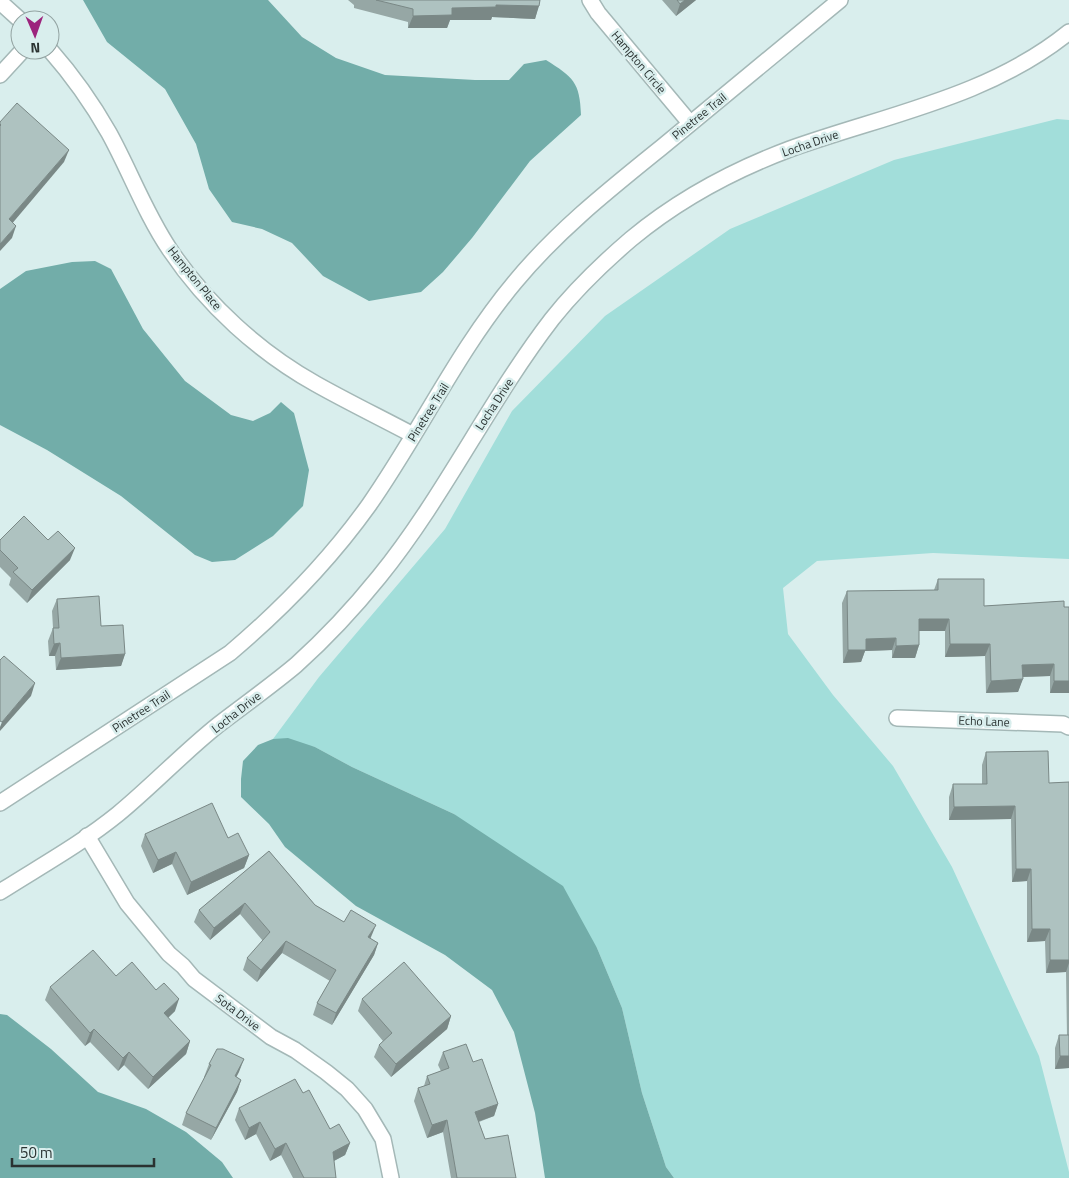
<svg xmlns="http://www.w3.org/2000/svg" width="1069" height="1178" viewBox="0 0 1069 1178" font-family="'Titillium Web',sans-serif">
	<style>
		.green { fill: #a2deda }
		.water { fill: #72ada9 }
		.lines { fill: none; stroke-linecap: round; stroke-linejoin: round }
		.street-casing { stroke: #a4b8b7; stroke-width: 18 }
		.street { stroke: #fff; stroke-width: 15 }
		.wall { fill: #96a7a5 }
		.shaded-wall { fill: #7a8886 }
		.building { fill: #aec2c0; stroke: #7a8886 }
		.labels { text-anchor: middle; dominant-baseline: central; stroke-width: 5; stroke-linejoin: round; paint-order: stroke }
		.street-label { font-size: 12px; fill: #2a3231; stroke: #d9eeed }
	</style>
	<rect width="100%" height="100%" fill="#d9eeed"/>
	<!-- green -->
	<polygon class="green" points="1057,119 1069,120 1069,559 933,553 817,561 783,588 788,634 833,695 893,766 952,867 1039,1056 1069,1172 1069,1178 674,1178 666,1167 642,1093 622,1008 597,948 454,814 352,767 315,747 273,739 319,677 445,529 512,411 605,316 730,229 894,160"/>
	<!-- water -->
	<g class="water">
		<path d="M 83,0 L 268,0 L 302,37 L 336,58 L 385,75 L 475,80 L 509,80 L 524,64 L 546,60 C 573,77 580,82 581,115 L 530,161 L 472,238 L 443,272 L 421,292 L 369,301 L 323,276 L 292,243 L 262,229 L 232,222 L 209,189 L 196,144 L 165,89 L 107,42 Z"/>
		<polygon points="95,261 111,269 143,329 185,381 231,415 253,421 270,413 281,402 294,413 309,470 303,506 273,536 235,560 212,562 195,555 121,496 47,450 0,425 0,289 26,271 72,262"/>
		<polygon points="288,738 315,747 352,767 454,814 563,886 597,948 622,1008 642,1093 666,1167 674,1178 545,1178 535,1113 514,1032 492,990 445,955 356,906 285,847 269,824 241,797 241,779 243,761 258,745 273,739"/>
		<polygon points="0,1014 7,1015 51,1049 98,1092 146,1109 186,1132 222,1162 233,1178 0,1178"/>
	</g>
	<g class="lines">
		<!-- street casing -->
		<g class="street-casing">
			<g id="street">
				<polyline points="590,0 598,13 690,123"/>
				<polyline points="0,2 20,20"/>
				<path d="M 50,50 C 72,75 92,103 109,133 C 130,171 145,213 170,250 C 207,305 259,352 316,384 C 348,402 381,418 413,435"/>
				<polyline points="0,75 23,50"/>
				<polyline points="897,718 1063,724 1069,727"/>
				<path d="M 0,803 L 230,653 C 282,609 329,561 369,505 C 420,432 458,350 515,282 C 558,230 610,189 662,147 C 721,98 781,49 840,0"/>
				<polyline points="87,836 127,903 169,954 183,966 194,979 271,1037 295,1050 326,1072 347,1089 365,1109 383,1139 391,1178"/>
				<path d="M 0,892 C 39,867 81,844 118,814 C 152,786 183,753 218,725 C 244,705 271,686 296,665 C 326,638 354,608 379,577 C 444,497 489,401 552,319 C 575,290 603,263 631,239 C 678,200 734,170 790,149 C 885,115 989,97 1069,32"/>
			</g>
		</g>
		<!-- street -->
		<use href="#street" class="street"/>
	</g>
	<!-- wall -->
	<g class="wall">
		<polygon points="348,0 540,0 535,19 492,17 491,20 450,20 447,28 408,28 408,22 354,8 354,5"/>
		<polygon points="662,0 696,0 676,16"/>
		<polygon points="0,540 48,540 70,560 27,603 9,585 11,578 0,567"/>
		<polygon points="938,579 984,606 1064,601 1069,693 1050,693 1050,676 1023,677 1018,692 986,693 985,656 945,657 945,631 919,631 919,645 915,658 892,658 892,650 865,651 861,662 843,663 842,603 847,591 934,590"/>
		<polygon points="57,599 101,626 125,654 121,666 56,670 55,656 49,656 48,641 53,628 52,611"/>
		<polygon points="986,752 1049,783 1069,782 1069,1068 1055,1069 1055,1048 1059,1035 1067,1035 1066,972 1046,973 1045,941 1027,942 1027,881 1012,882 1011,819 949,820 949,797 953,784 982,784 982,765"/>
		<polygon points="145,834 228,838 249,855 244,868 187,895 172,864 153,873 141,846"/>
		<polygon points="269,851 315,905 344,922 371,937 370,938 378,943 374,955 332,1025 313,1015 317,1003 330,981 282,953 257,982 243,970 247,958 263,941 240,914 210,940 194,922 199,910"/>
		<polygon points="116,976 175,1011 168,1018 190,1041 186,1054 148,1089 124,1065 118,1071 90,1042 85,1046 45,1000 50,987"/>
		<polygon points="362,999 451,1016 447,1029 391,1077 374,1057 379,1045 383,1041 358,1011"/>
		<polygon points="443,1052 473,1062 498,1104 494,1116 479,1122 485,1139 516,1178 451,1178 443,1132 427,1138 414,1101 418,1088 424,1086 427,1076 441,1071 438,1065"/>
		<polygon points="244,1059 236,1077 241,1080 237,1092 211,1140 182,1125 186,1113 205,1077 204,1077 209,1064"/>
		<polygon points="303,1093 330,1129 350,1143 345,1155 334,1161 336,1178 293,1178 281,1155 270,1161 256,1134 245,1140 235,1120 239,1108"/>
	</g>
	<!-- shaded-wall -->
	<g class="shaded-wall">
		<polygon points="685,0 696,0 676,16 680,4"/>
		<polygon points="496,5 539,6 535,19 492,17 491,20 450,20 447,28 408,28 413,16 452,8"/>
		<polygon points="69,150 64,162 5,232 9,219"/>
		<polygon points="16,226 12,238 0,251 0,244"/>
		<polygon points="75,548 70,560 27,603 32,590"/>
		<polygon points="919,619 949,619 945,631 914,631"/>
		<polygon points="896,638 892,650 865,651 861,662 843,663 848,650 866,639"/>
		<polygon points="60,643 55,656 49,656 54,644"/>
		<polygon points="950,644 990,644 985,656 945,657"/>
		<polygon points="919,645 915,658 892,658 896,646"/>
		<polygon points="125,654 121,666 56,670 61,658"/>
		<polygon points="1054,664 1050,676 1018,677 1022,665"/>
		<polygon points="1023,679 1018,692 986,693 991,681"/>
		<polygon points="1054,681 1069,681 1069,693 1050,693"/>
		<polygon points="35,683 31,696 0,731 0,727 2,722"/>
		<polygon points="1015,806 1011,819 949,820 954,807"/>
		<polygon points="176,852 172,864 153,873 158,860"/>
		<polygon points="249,855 244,868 187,895 191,882"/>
		<polygon points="1016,869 1031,869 1027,881 1012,882"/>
		<polygon points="245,903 240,914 210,940 214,928"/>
		<polygon points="376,925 371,937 364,949 368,937"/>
		<polygon points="1032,929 1050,929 1045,941 1027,942"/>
		<polygon points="286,941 282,953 257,982 261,970"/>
		<polygon points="378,943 374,955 332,1025 336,1013"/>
		<polygon points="1050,960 1069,960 1069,963 1066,972 1046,973"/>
		<polygon points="179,999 175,1011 159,1026 164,1013"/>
		<polygon points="451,1016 447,1029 391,1077 396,1064"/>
		<polygon points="94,1029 90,1042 85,1046 90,1033"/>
		<polygon points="190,1041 186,1054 148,1089 153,1077"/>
		<polygon points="129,1052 124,1065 118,1071 123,1058"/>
		<polygon points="1060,1056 1069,1056 1069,1068 1055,1069"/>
		<polygon points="244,1059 239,1072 230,1089 235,1076"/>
		<polygon points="241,1080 237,1092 211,1140 216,1128"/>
		<polygon points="498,1104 494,1116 471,1124 475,1112"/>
		<polygon points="447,1120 443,1132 427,1138 432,1125"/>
		<polygon points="260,1122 256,1134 245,1140 249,1128"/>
		<polygon points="286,1143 281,1155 270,1161 275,1149"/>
		<polygon points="350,1143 345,1155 328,1164 333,1152"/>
	</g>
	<!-- building -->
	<g class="building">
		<polygon points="376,0 540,0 539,6 496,5 496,7 452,8 452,15 413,16 413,9"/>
		<polygon points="677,0 685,0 680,4"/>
		<polygon points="17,103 69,150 9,219 16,226 0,244 0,126 1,125 0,124 0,122"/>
		<polygon points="24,516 48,540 58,531 75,548 32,590 13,572 18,568 0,550 0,540"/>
		<polygon points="938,579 984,579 984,606 1064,601 1064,607 1069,607 1069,681 1054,681 1054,664 1022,665 1023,679 991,681 990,644 950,644 949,619 919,619 919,645 896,646 896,638 866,639 866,650 848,650 847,591 938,590"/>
		<polygon points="99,596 101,626 123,625 125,654 61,658 60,643 54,644 53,628 59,628 57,599"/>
		<polygon points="4,656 35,683 2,722 0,721 0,660"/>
		<polygon points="1048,751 1049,783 1069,782 1069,960 1050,960 1050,929 1032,929 1031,869 1016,869 1015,806 954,807 953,784 987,784 986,752"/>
		<polygon points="212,803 228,838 238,833 249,855 191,882 176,852 158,860 145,834"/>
		<polygon points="269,851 315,905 344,922 351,910 376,925 368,937 378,943 336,1013 317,1003 336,970 286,941 261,970 247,958 270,932 245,903 214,928 199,910"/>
		<polygon points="93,950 116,976 132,962 156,990 164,983 179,999 164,1013 190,1041 153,1077 129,1052 123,1058 94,1029 90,1033 50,987"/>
		<polygon points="404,962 451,1016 396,1064 379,1045 392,1033 362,999"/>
		<polygon points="1059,1035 1069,1035 1069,1056 1060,1056"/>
		<polygon points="466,1044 473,1062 482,1059 498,1104 475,1112 485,1139 508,1135 516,1178 457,1178 447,1120 432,1125 418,1088 430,1084 427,1076 449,1068 443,1052"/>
		<polygon points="217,1049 223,1049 244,1059 235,1076 241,1080 216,1128 186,1113 211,1065 209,1064"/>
		<polygon points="295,1079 303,1093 309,1090 330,1129 339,1124 350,1143 333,1152 336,1178 304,1178 286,1143 275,1149 260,1122 249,1128 239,1108"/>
	</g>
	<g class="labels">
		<!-- street labels -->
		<g class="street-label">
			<text transform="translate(639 62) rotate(50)">Hampton Circle</text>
			<text transform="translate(699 116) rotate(-39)">Pinetree Trail</text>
			<text transform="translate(810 143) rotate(-19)">Locha Drive</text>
			<text transform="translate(195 278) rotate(51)">Hampton Place</text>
			<text transform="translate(494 404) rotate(-57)">Locha Drive</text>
			<text transform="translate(428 412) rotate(-58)">Pinetree Trail</text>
			<text transform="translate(141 711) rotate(-33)">Pinetree Trail</text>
			<text transform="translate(236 712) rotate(-38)">Locha Drive</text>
			<text transform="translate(984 721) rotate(2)">Echo Lane</text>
			<text transform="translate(238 1012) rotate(37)">Sota Drive</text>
		</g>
	</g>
	<!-- north arrow -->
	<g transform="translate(35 35) rotate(178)"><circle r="24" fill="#d9eeed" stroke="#93a3a2"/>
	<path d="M0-4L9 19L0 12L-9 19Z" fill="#9c247d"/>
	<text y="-8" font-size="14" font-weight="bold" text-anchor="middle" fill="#2a3231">N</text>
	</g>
	<!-- scale -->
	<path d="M12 1158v8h142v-8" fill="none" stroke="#2a3231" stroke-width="2.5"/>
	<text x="20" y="1158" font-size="15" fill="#2a3231" stroke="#d9eeed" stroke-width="4" paint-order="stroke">50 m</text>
</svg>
